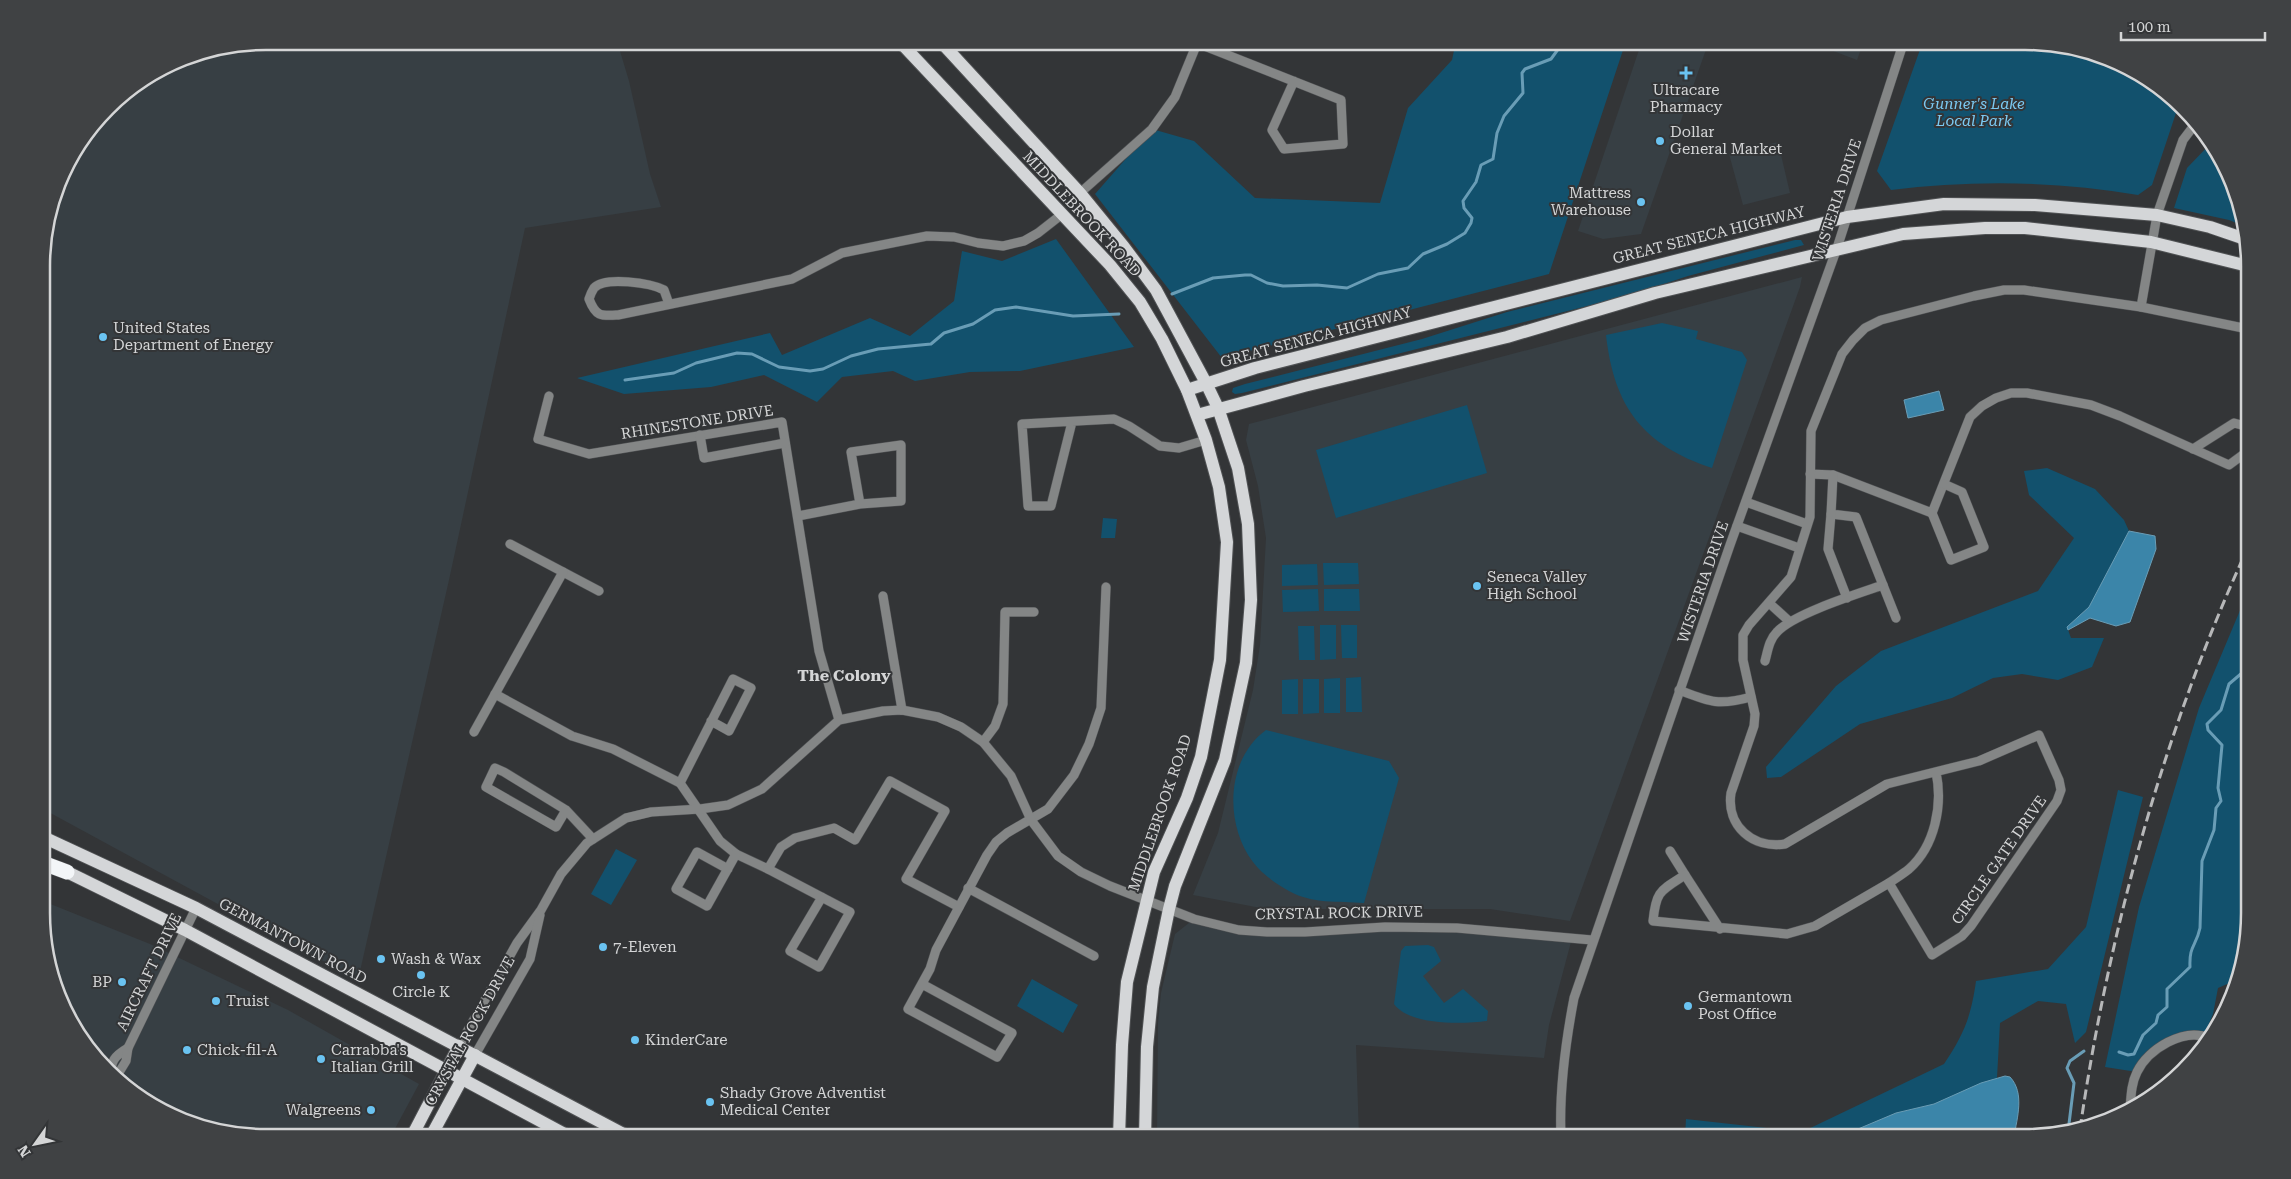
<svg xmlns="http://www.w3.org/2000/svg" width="2291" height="1179" viewBox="0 0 2291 1179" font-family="'Roboto Serif',serif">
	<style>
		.built { fill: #373f44 }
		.green { fill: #12516d }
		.water { fill: #3b85a9; stroke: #699db6 }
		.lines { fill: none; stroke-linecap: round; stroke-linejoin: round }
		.stream { stroke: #699db6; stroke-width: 3 }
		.minor-casing { stroke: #505254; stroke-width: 10 }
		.major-casing { stroke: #505254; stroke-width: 14 }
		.highway-casing { stroke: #505254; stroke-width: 16 }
		.minor { stroke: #848686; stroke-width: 9 }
		.major { stroke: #d4d6d8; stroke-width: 12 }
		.highway { stroke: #f3f6f8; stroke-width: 15 }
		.rail { stroke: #b7b8b9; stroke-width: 3; stroke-dasharray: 10 5; stroke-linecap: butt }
		.poi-dot { fill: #6ac3f1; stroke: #333537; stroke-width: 2 }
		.labels { text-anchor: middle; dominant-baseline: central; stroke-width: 4; stroke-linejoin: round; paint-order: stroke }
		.poi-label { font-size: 15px; fill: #d4d5d6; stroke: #333537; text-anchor: start }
		.park-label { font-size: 15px; font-style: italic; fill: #7bcaf3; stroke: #333537 }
		.street-label { font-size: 15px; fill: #d4d5d6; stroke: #333537 }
		.neighbourhood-label { font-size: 16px; font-weight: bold; fill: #d4d5d6; stroke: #333537 }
		.rim { fill: none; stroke: #d4d5d6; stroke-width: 2.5 }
	</style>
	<rect width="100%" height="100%" fill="#333537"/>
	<!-- built -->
	<g class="built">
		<polygon points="266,41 617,41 629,81 650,174 661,207 525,228 449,580 358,980 43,809 42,251 65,166 118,97 180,58"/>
		<polygon points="1642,41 1709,41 1641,234 1603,239 1578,231"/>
		<polygon points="1807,41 1864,41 1857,60"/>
		<polygon points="1778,142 1790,193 1743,205 1729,154"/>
		<polygon points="1802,277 1800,287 1570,921 1490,909 1266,909 1193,895 1218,833 1253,690 1260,645 1266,538 1258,486 1246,440 1249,424"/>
		<polygon points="43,901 150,944 288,1010 419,1084 390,1138 266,1138 166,1114 118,1082 79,1038 43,943"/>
		<polygon points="1194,919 1239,930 1385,927 1572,938 1549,1025 1544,1058 1356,1045 1359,1137 1157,1138 1158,1023 1161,993 1175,934"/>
	</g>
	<!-- green -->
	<g class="green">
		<polygon points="1456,41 1626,41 1549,274 1222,358 1095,194 1152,129 1194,141 1255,198 1380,203 1408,108 1452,60"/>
		<path d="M 1923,41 L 2025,41 L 2125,65 L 2173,97 L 2179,104 L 2152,185 L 2138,195 C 2057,181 1972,180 1891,190 L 1877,171 Z"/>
		<polygon points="2212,142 2244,226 2229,220 2174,208 2187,168"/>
		<polygon points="1056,239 1134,347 1020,371 970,372 915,381 893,371 842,377 817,402 764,375 711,387 624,394 577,378 770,333 782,355 870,318 910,336 954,301 962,251 1002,261"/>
		<polygon points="1795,240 1801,240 1804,245 1688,276 1627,296 1242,393 1235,394 1232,392 1233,388 1245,384 1422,339 1507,312"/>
		<path d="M 1662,323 L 1698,331 L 1696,339 L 1742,352 L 1747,360 L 1712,468 C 1643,445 1614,407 1606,335 Z"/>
		<polygon points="1467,405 1487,473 1336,518 1316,450"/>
		<polygon points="2047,468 2095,489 2124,520 2129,531 2089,607 2067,627 2071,638 2104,638 2092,667 2058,680 2022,674 1993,678 1952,698 1860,724 1781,777 1767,778 1766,767 1836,686 1881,651 2038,591 2074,538 2029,495 2024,471"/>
		<polygon points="1103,518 1117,519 1115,538 1101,538"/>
		<polygon points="1323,563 1358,563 1359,584 1324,585"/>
		<polygon points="1317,564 1318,585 1282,586 1282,565"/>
		<polygon points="1318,589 1319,611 1283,612 1282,590"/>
		<polygon points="1324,589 1359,589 1360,611 1324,611"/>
		<polygon points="2249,589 2250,913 2234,981 2218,988 2213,1014 2204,1036 2191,1036 2155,1051 2137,1072 2105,1067 2139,907 2199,708"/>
		<polygon points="1320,625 1336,625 1336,659 1320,660"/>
		<polygon points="1341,625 1357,625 1357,658 1342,658"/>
		<polygon points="1298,626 1314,626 1315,660 1299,660"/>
		<polygon points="1361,677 1362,712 1346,712 1346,678"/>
		<polygon points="1340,678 1340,713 1324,713 1324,679"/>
		<polygon points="1298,679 1298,714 1282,714 1282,680"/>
		<polygon points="1303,679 1319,679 1319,713 1303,714"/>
		<path d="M 1266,730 L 1389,761 L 1399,778 L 1364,903 C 1338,901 1312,904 1289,891 C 1276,884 1262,874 1253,862 C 1224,824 1226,759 1266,730 Z"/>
		<path d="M 2118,790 L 2143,797 L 2086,1032 L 2075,1043 L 2066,1004 L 2038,1001 L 2000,1023 L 1997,1078 L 1934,1104 L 1896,1113 L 1839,1137 L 1685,1136 L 1686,1119 L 1802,1132 L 1944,1064 C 1964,1034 1971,1017 1976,981 L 2048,969 L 2086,927 Z"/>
		<polygon points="616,849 637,860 611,905 591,894"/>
		<path d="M 1428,945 L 1434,947 L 1441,961 L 1423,976 L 1444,1003 L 1463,989 L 1488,1011 L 1487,1021 C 1463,1024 1410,1026 1394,1004 L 1401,951 L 1405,946 Z"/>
		<polygon points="1032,979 1078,1005 1063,1033 1017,1006"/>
	</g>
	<!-- water -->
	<g class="water">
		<polygon points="1939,391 1944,410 1908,418 1904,400"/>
		<polygon points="2129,531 2155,536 2156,549 2130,622 2116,626 2090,618 2068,630 2067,627 2089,607"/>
		<path d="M 2005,1076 L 2010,1077 C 2025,1093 2017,1118 2014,1137 L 1839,1137 L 1896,1113 L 1934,1104 L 1981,1083 Z"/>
	</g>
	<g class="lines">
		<!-- stream -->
		<g class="stream">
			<polyline points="1172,294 1213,278 1245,275 1251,275 1267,283 1283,286 1317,285 1347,288 1378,274 1408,268 1423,254 1447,244 1465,233 1471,223 1472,218 1464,208 1463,201 1476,182 1481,165 1493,159 1497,133 1504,116 1523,93 1522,73 1525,69 1551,59 1559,48 1566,44 1583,41"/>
			<polyline points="625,380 674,373 696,363 737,353 752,354 779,367 810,371 823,369 851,356 878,349 931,344 944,333 973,324 995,310 1016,307 1073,316 1119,314"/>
			<path d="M 2119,1052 L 2128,1055 L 2134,1054 L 2143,1035 L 2156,1023 L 2158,1015 L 2167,1007 L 2167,989 L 2190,967 C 2189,945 2196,947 2200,928 L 2202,861 L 2214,830 L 2216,808 L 2221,801 L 2218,788 L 2222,745 L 2208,730 L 2207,724 L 2221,710 L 2229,684 L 2249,667"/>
			<polyline points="2068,1132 2074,1083 2067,1068 2070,1061 2084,1051"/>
		</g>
		<!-- minor casing -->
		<g class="minor-casing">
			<g id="minor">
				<polyline points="1197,43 1341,100 1343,144 1284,149 1272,130 1294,81"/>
				<polyline points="2196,123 2183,140 2157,215 2141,307 2248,329"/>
				<polyline points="1080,193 1152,129 1175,97 1198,41"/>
				<path d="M 669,304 L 664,290 C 651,283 605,276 594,288 C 592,291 590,296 589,299 C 596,317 601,316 618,315 L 792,279 L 842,253 L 927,236 L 954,237 L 978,243 L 1003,246 L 1024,241 L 1038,233 L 1061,215"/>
				<polyline points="549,396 538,439 589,454 782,422 819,651 839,720"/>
				<polyline points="1072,422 1051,506 1028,506 1022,424 1114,419 1129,426 1160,446 1179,448 1206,440"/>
				<polyline points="700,435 704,458 785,443"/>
				<polyline points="2193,449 2234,423 2245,426 2248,431"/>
				<polyline points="1810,474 1833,475 1932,513 1970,417 1982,406 1996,398 2011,393 2027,393 2091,405 2120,416 2229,465 2248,451"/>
				<polyline points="1833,475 1831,514 1856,517 1896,618"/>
				<polyline points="1746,502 1807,524"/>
				<polyline points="1932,513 1951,560 1984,547 1962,492 1944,484"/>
				<polyline points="1831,514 1828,549 1847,598"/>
				<polyline points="798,516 860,504 901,501 901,445 851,452 860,504"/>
				<polyline points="1737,526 1799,548"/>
				<polyline points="510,544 599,591"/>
				<polyline points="883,596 902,710"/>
				<polyline points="1769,603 1789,621"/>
				<path d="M 1765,661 C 1768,650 1769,640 1777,632 C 1793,614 1857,594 1883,585"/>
				<path d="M 1679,690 C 1710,702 1718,706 1751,697"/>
				<polyline points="495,694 572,736 613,749 680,783 720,841 736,854 768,869 781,847 795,838 834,828 855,840 890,781 945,811 906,879 959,907"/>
				<polyline points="474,732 563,572"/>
				<polyline points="983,742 995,726 1003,704 1005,612 1034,612"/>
				<path d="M 1936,772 C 1943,805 1935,846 1909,869 C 1903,874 1896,878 1889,883 L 1932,955 L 1962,936 L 1971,926 L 2057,801 L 2061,790 L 2059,780 L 2039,735 L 1979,761 L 1887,784 L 1785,844 C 1753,849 1726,826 1731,793 L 1754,726 L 1755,714 L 1743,660 L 1743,635 L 1749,625 L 1791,577 L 1810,517 L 1811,431 L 1842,354 L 1853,340 L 1865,328 L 1881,320 L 1974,296 L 2004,290 L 2024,290 L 2141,307"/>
				<polyline points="680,783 733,679 751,688 729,731 711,721"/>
				<polyline points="566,810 556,827 486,787 495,768 504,772 566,810 593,839"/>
				<polyline points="1670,851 1685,875"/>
				<polyline points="728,869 697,852 676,889 707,906 736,854"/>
				<polyline points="768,869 850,912 819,967 790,951 822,897"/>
				<polyline points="968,888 1094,956"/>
				<path d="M 1720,929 L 1685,875 C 1660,891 1656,891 1653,921 L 1787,934 L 1815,926 L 1889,883"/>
				<polyline points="922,984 1012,1033 997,1057 908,1009 930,969 936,950 987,855 996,842 1007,833 1048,809 1074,775 1089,744 1101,708 1106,587"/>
				<polyline points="459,1046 517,943 541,910 561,874 587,843 626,818 651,812 700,809 728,805 762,789 839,720 883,711 902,710 938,717 961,727 983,742 1011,776 1031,820 1058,856 1081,872 1110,886 1194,919 1239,930 1267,932 1305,932 1385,927 1457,928 1592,940"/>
				<polyline points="475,1055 530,959 540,915"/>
				<path d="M 113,1077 C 108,1062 116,1055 128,1048"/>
				<polyline points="115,1079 126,1061 128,1048 196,908"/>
				<path d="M 2130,1110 C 2131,1097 2131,1084 2137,1072 C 2148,1049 2184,1027 2209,1038"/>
				<path d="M 1561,1137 C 1559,1090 1565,1045 1574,998 L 1730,545 L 1837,248 L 1904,41"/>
			</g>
		</g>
		<!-- major casing -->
		<g class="major-casing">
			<g id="major">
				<polyline points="899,41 1110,265 1140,302 1162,339 1187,390 1206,440 1219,487 1227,542 1220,660 1201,757 1187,798 1154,872 1127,982 1122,1045 1119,1138"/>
				<polyline points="940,41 1080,193 1124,247 1156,290 1206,383 1218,408 1238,468 1248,524 1251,600 1246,663 1225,760 1175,886 1169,909 1153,987 1147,1047 1145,1138"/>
				<polyline points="1187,390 1255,368 1847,217 1944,204 2035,205 2157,215 2210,227 2248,240"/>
				<polyline points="1197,415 1304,386 1507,337 1655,293 1903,234 1985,228 2025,228 2151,242 2248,266"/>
				<polyline points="43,837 196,908 631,1138"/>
				<polyline points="59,868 185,930 572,1138"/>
				<polyline points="411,1138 459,1046"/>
				<polyline points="430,1138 475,1055"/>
			</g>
		</g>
		<!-- highway casing -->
		<g class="highway-casing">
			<polyline id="highway" points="43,863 67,872"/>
		</g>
		<!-- minor -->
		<use href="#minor" class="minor"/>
		<!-- major -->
		<use href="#major" class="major"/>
		<!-- highway -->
		<use href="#highway" class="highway"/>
		<!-- rail -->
		<path class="rail" d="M 2080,1129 C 2109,930 2164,729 2249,545"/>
	</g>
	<!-- markers -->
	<g class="poi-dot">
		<path d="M1683.5 65.5h5v5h5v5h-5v5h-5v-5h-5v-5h5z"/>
		<circle cx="1660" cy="141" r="5"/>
		<circle cx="1641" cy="202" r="5"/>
		<circle cx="103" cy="337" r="5"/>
		<circle cx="1477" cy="586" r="5"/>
		<circle cx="603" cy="947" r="5"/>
		<circle cx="381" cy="959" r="5"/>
		<circle cx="421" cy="975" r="5"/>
		<circle cx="122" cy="982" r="5"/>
		<circle cx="216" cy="1001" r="5"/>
		<circle cx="1688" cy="1006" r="5"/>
		<circle cx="635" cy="1040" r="5"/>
		<circle cx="187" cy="1050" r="5"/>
		<circle cx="321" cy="1059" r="5"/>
		<circle cx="710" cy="1102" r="5"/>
		<circle cx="371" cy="1110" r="5"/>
	</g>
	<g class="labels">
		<!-- poi labels -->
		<g class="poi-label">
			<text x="1686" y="90" text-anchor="middle">Ultracare<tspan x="1686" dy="17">Pharmacy</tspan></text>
			<text x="1670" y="132">Dollar<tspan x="1670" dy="17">General Market</tspan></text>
			<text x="1631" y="193" text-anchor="end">Mattress<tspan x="1631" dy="17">Warehouse</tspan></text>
			<text x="113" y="328">United States<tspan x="113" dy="17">Department of Energy</tspan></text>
			<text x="1487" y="577">Seneca Valley<tspan x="1487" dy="17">High School</tspan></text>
			<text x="613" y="947">7-Eleven</text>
			<text x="391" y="959">Wash &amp; Wax</text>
			<text x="112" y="982" text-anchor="end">BP</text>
			<text x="421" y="992" text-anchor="middle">Circle K</text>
			<text x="1698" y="997">Germantown<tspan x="1698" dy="17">Post Office</tspan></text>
			<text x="226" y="1001">Truist</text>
			<text x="645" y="1040">KinderCare</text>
			<text x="197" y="1050">Chick-fil-A</text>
			<text x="331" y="1050">Carrabba's<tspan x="331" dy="17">Italian Grill</tspan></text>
			<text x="720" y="1093">Shady Grove Adventist<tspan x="720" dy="17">Medical Center</tspan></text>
			<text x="361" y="1110" text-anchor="end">Walgreens</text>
		</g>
		<!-- park labels -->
		<g class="park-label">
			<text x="1974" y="104">Gunner's Lake<tspan x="1974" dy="17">Local Park</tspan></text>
		</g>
		<!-- street labels -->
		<g class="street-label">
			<text transform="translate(1837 200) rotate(-72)">WISTERIA DRIVE</text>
			<text transform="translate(1082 214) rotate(47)">MIDDLEBROOK ROAD</text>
			<text transform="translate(1709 235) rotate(-14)">GREAT SENECA HIGHWAY</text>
			<text transform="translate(1316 337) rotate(-15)">GREAT SENECA HIGHWAY</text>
			<text transform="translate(697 422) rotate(-9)">RHINESTONE DRIVE</text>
			<text transform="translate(1703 582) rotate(-71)">WISTERIA DRIVE</text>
			<text transform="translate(1160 813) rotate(-71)">MIDDLEBROOK ROAD</text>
			<text transform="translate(1999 860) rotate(-55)">CIRCLE GATE DRIVE</text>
			<text transform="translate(1339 913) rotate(-1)">CRYSTAL ROCK DRIVE</text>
			<text transform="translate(293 941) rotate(28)">GERMANTOWN ROAD</text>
			<text transform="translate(149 972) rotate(-64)">AIRCRAFT DRIVE</text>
			<text transform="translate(470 1031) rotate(-61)">CRYSTAL ROCK DRIVE</text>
		</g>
		<!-- neighbourhood labels -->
		<g class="neighbourhood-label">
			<text x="844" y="675">The Colony</text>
		</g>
	</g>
	<!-- crop -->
	<path d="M0 0H2291V1179H0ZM266 50H2025A216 216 0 0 1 2241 266V913A216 216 0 0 1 2025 1129H266A216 216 0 0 1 50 913V266A216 216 0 0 1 266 50Z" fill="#404244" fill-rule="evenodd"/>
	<path class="rim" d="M266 50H2025A216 216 0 0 1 2241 266V913A216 216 0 0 1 2025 1129H266A216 216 0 0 1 50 913V266A216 216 0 0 1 266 50Z"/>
	<!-- north arrow -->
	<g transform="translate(35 1144) rotate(237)" stroke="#333537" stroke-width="4" paint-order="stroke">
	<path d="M0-4L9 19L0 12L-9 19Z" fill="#d4d5d6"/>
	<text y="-8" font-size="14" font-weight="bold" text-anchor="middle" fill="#d4d5d6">N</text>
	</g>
	<!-- scale -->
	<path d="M2121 32v8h144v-8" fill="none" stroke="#d4d5d6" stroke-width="2.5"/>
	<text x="2128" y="32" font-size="15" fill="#d4d5d6" stroke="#333537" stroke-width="4" paint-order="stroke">100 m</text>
</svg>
